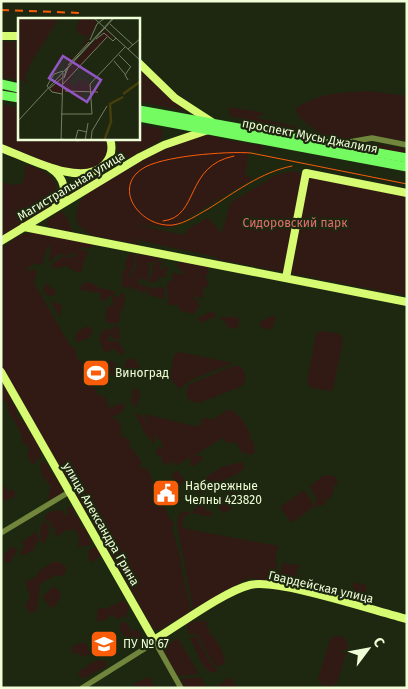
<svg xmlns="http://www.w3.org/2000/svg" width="408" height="689" viewBox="0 0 408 689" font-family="'Fira Sans',sans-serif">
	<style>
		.green { fill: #311a14 }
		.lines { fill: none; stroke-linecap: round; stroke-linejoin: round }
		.street { stroke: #71853d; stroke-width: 5.5 }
		.secondary { stroke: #d6fb72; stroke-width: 8 }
		.primary { stroke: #75fb62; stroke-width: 9 }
		.tram { stroke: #f95d09; stroke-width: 1 }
		.rail { stroke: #f95d09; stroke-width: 2; stroke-dasharray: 8 6; stroke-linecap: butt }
		.labels { text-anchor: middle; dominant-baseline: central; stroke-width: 4.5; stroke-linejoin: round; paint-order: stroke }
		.street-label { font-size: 12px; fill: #f0fed8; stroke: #1e2810 }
		.park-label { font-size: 12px; fill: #df6d6d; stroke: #1e2810 }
		.poi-label { font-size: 12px; fill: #f0fed8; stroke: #1e2810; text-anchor: start }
		.inset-river { fill: none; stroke: #453f0c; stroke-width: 2.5 }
		.inset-road { fill: none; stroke: #727e60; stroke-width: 1 }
		.view { fill: #9256c4; fill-opacity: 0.15; stroke: #9256c4; stroke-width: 2.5 }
		.inset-edge { fill: none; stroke: #f0fed8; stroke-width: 2.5 }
	</style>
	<rect width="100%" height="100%" fill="#1e2810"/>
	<!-- green -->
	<g class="green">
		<polygon points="1,42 19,42 19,80 1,77"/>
		<polygon points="139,67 184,110 139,102"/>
		<path d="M 370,91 L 407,96 L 407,141 L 369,135 L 347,139 L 322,135 L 301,119 L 296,111 L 296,108 C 322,92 340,93 370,91 Z"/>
		<path d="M 1,104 L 19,108 L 19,139 L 105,139 C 108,147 108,154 103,161 C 86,187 23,153 1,144 Z"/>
		<polygon points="229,107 265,113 256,118 295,126 302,132 230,116"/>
		<polygon points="139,125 160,128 163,132 161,140 130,158 113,162 118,149 116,139 139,139"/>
		<path d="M 210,135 L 226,140 L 263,146 L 261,152 L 249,150 L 245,175 L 252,179 L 171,228 L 135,224 L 183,235 L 188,229 L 208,218 L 222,233 L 230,203 L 276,175 L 292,171 L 407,194 L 407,296 L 216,259 L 216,257 L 128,238 L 140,242 L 136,244 L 91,235 L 78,225 C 74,213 77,205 84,196 C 123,170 163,143 210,135 Z"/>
		<polygon points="370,143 407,149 407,154 355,145"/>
		<path d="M 26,164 C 48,172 65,181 52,206 L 1,238 L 1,182 L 14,185 L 23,183 Z"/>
		<polygon points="115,168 69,197 66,187 69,183 89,180 107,170"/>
		<polygon points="61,211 67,218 73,232 48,227 46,224 48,219"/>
		<path d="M 33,232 L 50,234 L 49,238 L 54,235 L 93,243 L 91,249 L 81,247 L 75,254 L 70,254 L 67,257 L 63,254 L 55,256 L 53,260 L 49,261 L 51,248 L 48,244 L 42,265 L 34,264 L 26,269 L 28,271 L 33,269 L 37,271 L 34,283 L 70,345 L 75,348 L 77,358 L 87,366 L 87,371 L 96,384 L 95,389 L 98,395 L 105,397 L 109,408 L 121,403 L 125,405 L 122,412 L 111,418 L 117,419 L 122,427 L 120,432 L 123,438 L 126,437 L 130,441 L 130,449 L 133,449 L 142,463 L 140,468 L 146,468 C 151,474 155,485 155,493 L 163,502 L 168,516 L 174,524 L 172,529 L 181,560 L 180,563 L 191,611 L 160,630 L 153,629 L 88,515 L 85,514 L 69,482 L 66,482 L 58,463 L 29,416 L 1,365 L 1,248 L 19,236 Z"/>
		<polygon points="82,249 89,253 84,260 81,274 64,265 62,268 58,267 53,269 51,265 61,257 75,257 77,251"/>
		<polygon points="139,252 141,255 151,254 151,257 157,256 160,258 156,263 146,263 150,267 147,281 142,280 142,276 138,280 139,285 143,285 146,289 145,294 135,288 131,290 130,286 124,288 121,284 123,271 126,268 125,262 130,253 134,254 134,268 129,274 129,283 129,278 137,267 135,258"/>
		<polygon points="182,260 190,264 208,266 208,275 205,275 209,286 203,288 203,296 201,299 197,296 191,299 196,299 200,306 193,314 179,310 178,305 168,305 167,284 172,280 172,273 185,274 178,268 177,264"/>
		<polygon points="161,261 163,261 159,270 166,266 168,269 165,273 168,277 158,277 159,280 151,283 149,280 153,271 152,265"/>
		<polygon points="47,282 51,288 56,290 54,296 46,295 43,289"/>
		<polygon points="89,282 97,286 100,290 101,288 117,292 101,302 100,293 80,290 82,284"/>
		<polygon points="145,285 151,288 162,287 165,289 163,299 149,295"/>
		<path d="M 122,292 L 125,295 L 124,306 L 120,313 L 120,321 C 116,325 109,324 105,321 L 107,308 L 113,304 L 112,297 L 115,295 L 119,298 Z"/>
		<polygon points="52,301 62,305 60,317 51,303"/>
		<polygon points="211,311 216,315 213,319 210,318 203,323 197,319"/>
		<polygon points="273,315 275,317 273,328 267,330 260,326 260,322"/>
		<polygon points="220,317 236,317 239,319 238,328 233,329 226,325 226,322 220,319"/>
		<polygon points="115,325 120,329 120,338 113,340 112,331 111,336 107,339 109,341 118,341 125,352 122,355 114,349 105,353 99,340 102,331 109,328 112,331"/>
		<polygon points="87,326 93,330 90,337 77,343 75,336 78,331"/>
		<polygon points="321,331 340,334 343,340 333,389 328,391 310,387 307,381 316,334"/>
		<polygon points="179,352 233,363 191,380 179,389 170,378 174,355"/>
		<polygon points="127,359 135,359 140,367 138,371 128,374 123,370"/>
		<polygon points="111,360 120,368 118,375 112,375 106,365"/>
		<path d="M 233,366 L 239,366 C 246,371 248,379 242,386 L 199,403 L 190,401 L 186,394 L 188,385 Z"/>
		<path d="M 1,383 L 7,388 L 13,404 L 15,404 L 17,416 L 29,427 L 28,432 L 33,433 C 36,442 43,452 41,461 L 34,455 L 37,462 L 35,464 L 31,463 L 27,455 L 29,448 L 23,443 C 22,430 13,421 7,408 L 8,404 L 1,398 Z"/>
		<polygon points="136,388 140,393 136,408 130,399 133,398 132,390"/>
		<polygon points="230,409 242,419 251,435 249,439 254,443 255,453 250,455 240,451 237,443 227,443 223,438 193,456 200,455 203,459 192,467 190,465 191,457 175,466 172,461 167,465 162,462 161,457 155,453 159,446 166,450 154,432 156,440 153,445 150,437 146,436 135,414 140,414 149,424 144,414 194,426 200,425 202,419 208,418 211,420"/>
		<polygon points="42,461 47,464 50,471 62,487 61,494 56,499 48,500 51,486 42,476 40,464"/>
		<path d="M 242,462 L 245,467 C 236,478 228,476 218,484 L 214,483 L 203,493 L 198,493 L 197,488 L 201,485 L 203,479 L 221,467 Z"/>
		<polygon points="177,470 185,480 183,484 178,486 171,476"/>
		<polygon points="324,475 335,476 338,484 333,486 334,490 329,500 322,498 326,501 325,504 317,507 315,503 317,500 310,486"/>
		<polygon points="232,482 238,483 240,489 234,496 229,497 226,494 227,486"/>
		<polygon points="1,483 8,491 12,489 15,492 15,497 1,502"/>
		<polygon points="304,490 315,506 291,523 280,507"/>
		<circle cx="225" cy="505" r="7"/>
		<polygon points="200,503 204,504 206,511 212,511 211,517 192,513"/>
		<polygon points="70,506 74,509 74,515 80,519 82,527 85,527 92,545 78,547 79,537 76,530 66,530 55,538 56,527 53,530 51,523 46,520 45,517 49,512 61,510 67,517 67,508"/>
		<polygon points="185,511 190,512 189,516 184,515 182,528 278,546 275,563 278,564 273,579 269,581 248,578 193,609 177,525 178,515"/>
		<polygon points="43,520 50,526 47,529 50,531 44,544 41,541 40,529"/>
		<polygon points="36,531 40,542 37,542 33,551 23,555 20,553 24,546 22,542"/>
		<polygon points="9,547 14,547 17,551 9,563 4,561 4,554 8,551"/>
		<polygon points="93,547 100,549 101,555 91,563 88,558 89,549"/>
		<polygon points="53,562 60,562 66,567 66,572 61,577 56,575 40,584 37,610 30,614 25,606 30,597 25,582 37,576 39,571"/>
		<polygon points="283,563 303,566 298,567 295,583 300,586 277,583"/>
		<polygon points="354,582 362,585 366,584 366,592 359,594 352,586"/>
		<polygon points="53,587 59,590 61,595 56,605 51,608 42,597"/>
		<polygon points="123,600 129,607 126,617 120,617 119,620 111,615 105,620 97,622 97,610 101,608 108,608"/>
		<path d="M 203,619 L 208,623 L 206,625 L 210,630 L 208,632 C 217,637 226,656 225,666 L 223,664 L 219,666 L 214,665 L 197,634 L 188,634 L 187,625 L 191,622 L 202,621 Z"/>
		<polygon points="122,621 128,624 131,632 134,629 140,632 143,638 141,642 135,645 126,643 124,635 119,630"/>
		<polygon points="336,635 345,638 348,647 337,683 329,687 321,685 318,679 330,639"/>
		<path d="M 196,636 L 210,662 L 218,671 L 213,673 C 199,668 198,650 190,639 L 191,637 Z"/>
		<polygon points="178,638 199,674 178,676 162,648"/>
		<polygon points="83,642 87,645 90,654 83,657 76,652 73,654 71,647"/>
		<polygon points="100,660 105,661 107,666 82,679 78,674 80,670 86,668 89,663"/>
		<polygon points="149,677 156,688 132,688 136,682"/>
		<polygon points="201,677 207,688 185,688 180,679"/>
		<polygon points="227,678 231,678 237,688 214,688 225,681"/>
	</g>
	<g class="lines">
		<!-- street -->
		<g class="street">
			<polyline points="338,144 372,138 407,145"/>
			<polyline points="1,533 69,492"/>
			<polyline points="82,688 144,649 154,640 181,688"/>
		</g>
		<!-- secondary -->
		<g class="secondary">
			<polyline points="1,36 19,36"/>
			<polyline points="139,63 175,98 212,122"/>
			<path d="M 1,148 C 26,157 83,189 105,164 C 111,157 113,148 110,139"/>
			<path d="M 50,168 C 64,177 70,193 56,206"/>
			<polyline points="24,227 407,302"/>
			<polyline points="1,241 140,157 164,145 208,130"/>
			<polyline points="286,278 306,173 407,193"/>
			<path d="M 1,372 L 154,640 C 179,625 225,591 250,585 C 277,578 375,611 407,619"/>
		</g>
		<!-- primary -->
		<g class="primary">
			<polyline points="1,84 19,88"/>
			<polyline points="1,95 19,98"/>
			<polyline points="139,110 407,158"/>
			<polyline points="139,117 407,167"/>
		</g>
		<!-- tram -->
		<g class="tram">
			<path d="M 292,166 C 261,172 234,193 208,209 C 197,215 186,223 173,225 C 141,228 112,189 142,169 C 160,156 227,151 251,153 L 407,184"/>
			<path d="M 163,221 C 200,217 184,166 234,156"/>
		</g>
		<!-- rail -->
		<polyline class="rail" points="1,10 81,13"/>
	</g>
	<!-- icons -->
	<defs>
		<g id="stadium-square" transform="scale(1.4375)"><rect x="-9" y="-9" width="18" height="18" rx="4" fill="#f95d09" stroke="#1e2810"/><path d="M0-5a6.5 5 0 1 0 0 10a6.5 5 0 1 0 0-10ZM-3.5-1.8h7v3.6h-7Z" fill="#fff"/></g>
		<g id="civic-square" transform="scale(1.4375)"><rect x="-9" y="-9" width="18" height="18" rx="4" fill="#f95d09" stroke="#1e2810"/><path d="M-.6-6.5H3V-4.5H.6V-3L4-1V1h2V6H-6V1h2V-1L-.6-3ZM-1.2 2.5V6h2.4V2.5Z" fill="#fff"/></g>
		<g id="university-square" transform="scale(1.4375)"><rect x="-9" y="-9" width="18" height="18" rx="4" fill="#f95d09" stroke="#1e2810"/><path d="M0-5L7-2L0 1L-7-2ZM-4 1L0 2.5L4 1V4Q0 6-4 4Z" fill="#fff"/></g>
	</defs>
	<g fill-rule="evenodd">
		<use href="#stadium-square" x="96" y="373"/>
		<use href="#civic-square" x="166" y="493"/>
		<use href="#university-square" x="104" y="644"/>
	</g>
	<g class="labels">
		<!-- street labels -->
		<g class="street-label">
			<text transform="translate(310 136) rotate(11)">проспект Мусы Джалиля</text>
			<text transform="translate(71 186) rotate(-31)">Магистральная улица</text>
			<text transform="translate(101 524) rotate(60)">улица Александра Грина</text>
			<text transform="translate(321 587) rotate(13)">Гвардейская улица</text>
		</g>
		<!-- park labels -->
		<g class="park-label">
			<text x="295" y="223">Сидоровский парк</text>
		</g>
		<!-- poi labels -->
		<g class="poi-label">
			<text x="115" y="373">Виноград</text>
			<text x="185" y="486">Набережные<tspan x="185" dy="14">Челны 423820</tspan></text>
			<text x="123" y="644">ПУ № 67</text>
		</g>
	</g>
	<!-- overview -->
	<g transform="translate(18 18)">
		<rect width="122" height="122" fill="#1e2810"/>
		<path d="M 0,0 L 41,0 L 13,45 L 7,59 L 10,66 L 0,60 ZM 62,0 L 71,0 L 74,4 L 73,0 L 75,0 L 79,4 L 69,26 L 45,52 L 52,39 L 49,39 L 52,36 L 55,41 L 67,27 L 64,29 L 70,18 L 62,17 L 58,11 ZM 87,12 L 97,20 L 90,19 L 52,58 L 57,58 L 51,63 L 56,69 L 61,62 L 65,62 L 63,64 L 64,67 L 58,67 L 65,69 L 65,63 L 69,64 L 67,68 L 73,63 L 72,71 L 83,72 L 81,74 L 65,74 L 62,80 L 59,75 L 58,80 L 56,78 L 58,75 L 35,74 L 32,70 Z" fill="#311a14"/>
		<path class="inset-river" d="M 105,76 L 123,63M 86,123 L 93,104 L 92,86 L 105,79"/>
		<path class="inset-road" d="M 76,0 L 123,43M 92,6 L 115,27M 78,21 L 86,15 L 95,23 L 98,20M 72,22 L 79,6 L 87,0M 110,31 L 123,20M 101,37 L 113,49M 96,43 L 107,56M 50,47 L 71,24M 50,50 L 46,60 L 48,52 L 96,0M 110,62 L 107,57 L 113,48M 45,66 L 89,19M 32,70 L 44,60M 47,73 L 80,74M 44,76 L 34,74 L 29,68 L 36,56 L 45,53M 43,96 L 74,96 L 72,66 L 107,29M 0,103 L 95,0M 0,107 L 1,123M 43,121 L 61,123M 43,123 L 45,55M 57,123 L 60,112 L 69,114M 67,123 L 70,105M 73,123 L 74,113 L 89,88"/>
		<path class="view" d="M 45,38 L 83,62 L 69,84 L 31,60 Z"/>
		<rect width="122" height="122" class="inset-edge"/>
	</g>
	<!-- border -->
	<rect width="408" height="689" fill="none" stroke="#f0fed8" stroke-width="5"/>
	<!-- north arrow -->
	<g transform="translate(368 649) rotate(58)" stroke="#1e2810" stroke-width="4" paint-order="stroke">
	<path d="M0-4L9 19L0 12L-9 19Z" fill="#f0fed8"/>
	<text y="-8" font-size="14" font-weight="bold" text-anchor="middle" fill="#f0fed8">С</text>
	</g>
</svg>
